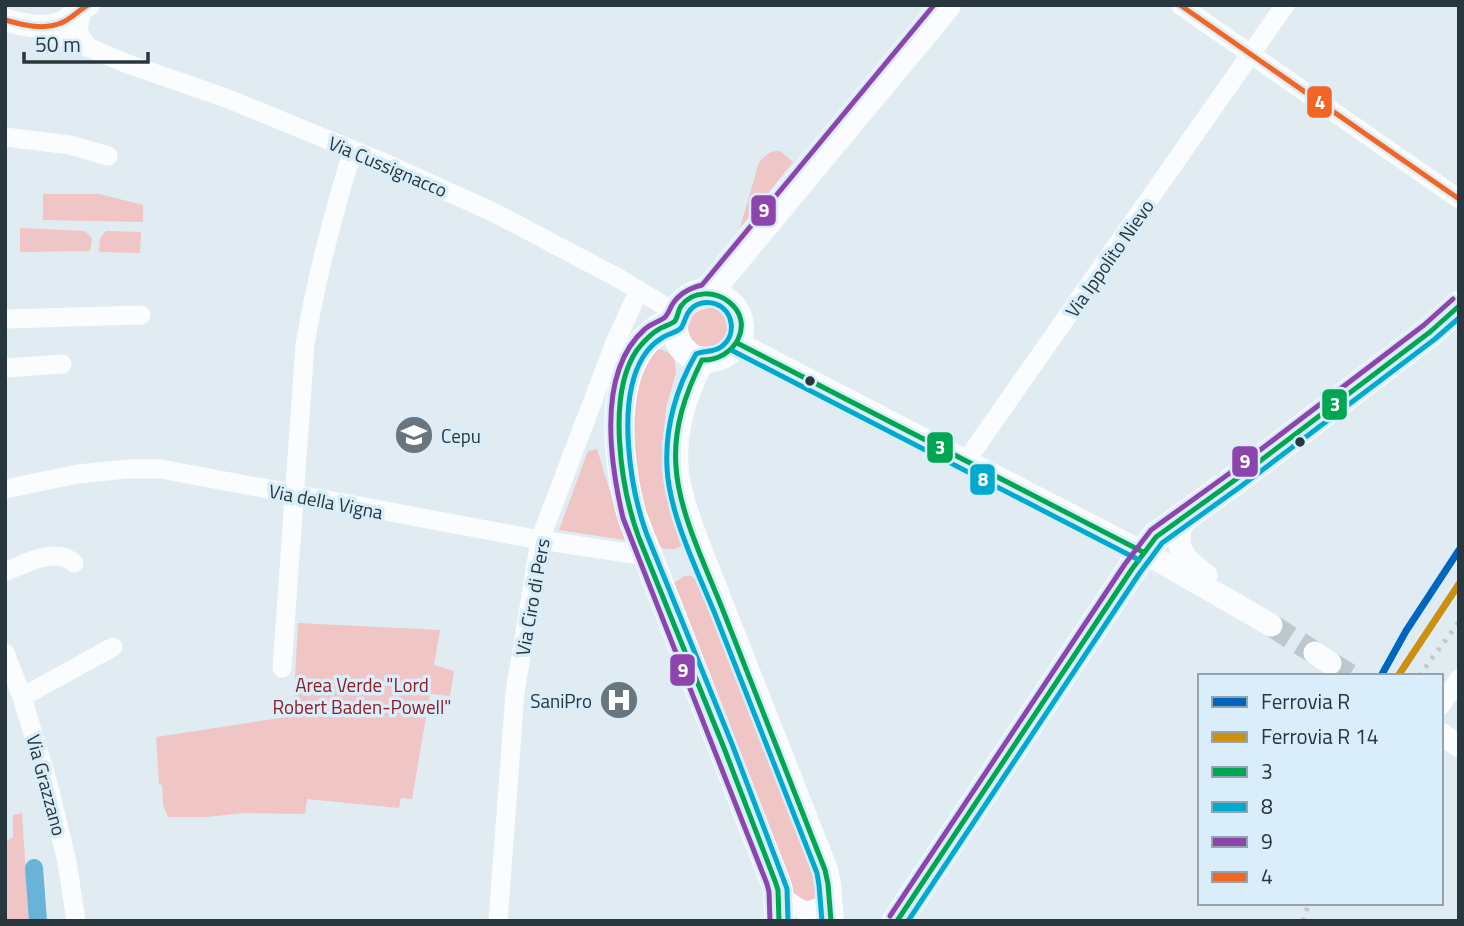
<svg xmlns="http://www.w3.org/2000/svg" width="1464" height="926" viewBox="0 0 1464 926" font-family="'Titillium Web',sans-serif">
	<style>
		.green { fill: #efc5c5 }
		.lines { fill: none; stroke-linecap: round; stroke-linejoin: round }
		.canal { stroke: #68b3d7; stroke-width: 18 }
		.tertiary-tunnel { stroke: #bcc8ce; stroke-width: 23; stroke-dasharray: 23 11; stroke-linecap: butt }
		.minor { stroke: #fafcfd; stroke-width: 19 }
		.tertiary { stroke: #fafcfd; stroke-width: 23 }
		.secondary { stroke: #fafcfd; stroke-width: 26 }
		.primary { stroke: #fafcfd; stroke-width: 30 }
		.rail { stroke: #c5c8cb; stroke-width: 5; stroke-dasharray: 3.5 7; stroke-linecap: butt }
		.bus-1-casing { stroke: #d9edfa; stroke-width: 10 }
		.bus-2-casing { stroke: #d9edfa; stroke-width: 10 }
		.bus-3-casing { stroke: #d9edfa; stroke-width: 10 }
		.bus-4-casing { stroke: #d9edfa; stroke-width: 10 }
		.bus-1 { stroke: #00a651; stroke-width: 5 }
		.bus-2 { stroke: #00a9ce; stroke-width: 5 }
		.bus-3 { stroke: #8e44ad; stroke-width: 5 }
		.bus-4 { stroke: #f26522; stroke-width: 5 }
		.rail-1-casing { stroke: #d9edfa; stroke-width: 12 }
		.rail-2-casing { stroke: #d9edfa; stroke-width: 12 }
		.rail-1 { stroke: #0065bd; stroke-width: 7 }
		.rail-2 { stroke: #ce900c; stroke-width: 7 }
		.bus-dot { fill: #28363e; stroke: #d9edfa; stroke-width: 2.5 }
		.labels { text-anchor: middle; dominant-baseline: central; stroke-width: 7; stroke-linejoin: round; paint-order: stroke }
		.street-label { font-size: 19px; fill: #28363e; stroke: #d9edfa }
		.poi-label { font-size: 19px; fill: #28363e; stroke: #d9edfa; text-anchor: start }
		.park-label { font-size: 19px; fill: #8f1e26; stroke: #d9edfa }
		.line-badge { stroke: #d9edfa; stroke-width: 2.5 }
		.badge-label { font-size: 19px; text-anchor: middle; font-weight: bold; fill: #fff }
	</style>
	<rect width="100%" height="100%" fill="#e1ecf2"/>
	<!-- green -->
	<g class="green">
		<polygon points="775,151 780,151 793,162 740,228 759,162 769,153"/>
		<polygon points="43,194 99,194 143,205 143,222 43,220"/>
		<polygon points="20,228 85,231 92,238 90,251 20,252"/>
		<polygon points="106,231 141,232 140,253 99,252 100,238"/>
		<path d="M 713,305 C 716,308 720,309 722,312 C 730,320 730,336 720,343 C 715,346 709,347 703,348 L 690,341 L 685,320 L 688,313 Z"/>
		<polygon points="658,348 671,354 675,361 676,372 666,409 664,432 683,544 680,547 674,549 664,549 656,544 644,521 628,406 644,353"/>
		<polygon points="597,449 625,540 559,530 588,451"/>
		<path d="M 685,576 L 691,576 L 698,581 L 813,874 C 817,888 822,900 803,903 L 790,892 L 672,589 L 675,582 Z"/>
		<polygon points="298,623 440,630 434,665 454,671 450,696 430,694 412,799 401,798 399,808 307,799 305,814 245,813 206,817 168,817 163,805 162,785 159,784 156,737 293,716"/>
		<polygon points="22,813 29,921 5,921 5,842 13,837 13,815"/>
	</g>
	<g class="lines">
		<!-- canal -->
		<polyline class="canal" points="34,868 38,921"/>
		<!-- tertiary-tunnel -->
		<g class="tertiary-tunnel">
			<polyline points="1271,625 1315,653"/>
			<polyline points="1330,663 1351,676"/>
		</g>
		<!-- minor -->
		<g class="minor">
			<polyline points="1180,5 1459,199"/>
			<polyline points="83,8 78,28 81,37 88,47 125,63 226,98 380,161 495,213 620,279 676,313"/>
			<polyline points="34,26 88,47"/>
			<polyline points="5,137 70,145 108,156"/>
			<polyline points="5,319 141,315"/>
			<polyline points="5,368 62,364"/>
			<polyline points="966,461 1285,5"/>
			<polyline points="5,489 78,474 127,469 161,469 540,540 647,556"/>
			<path d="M 5,572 C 22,565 45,552 63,557 C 65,557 73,562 74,563"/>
			<polyline points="5,653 22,697 48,783 67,862 76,921"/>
			<path d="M 282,668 L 305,345 C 316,278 333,214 353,150"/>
			<polyline points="22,697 113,647"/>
			<polyline points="1441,705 1459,679"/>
			<path d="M 778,890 C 786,900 794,907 806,911 L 822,907 L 829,899"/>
			<polyline points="498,921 515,693 540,540 614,345 639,290"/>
		</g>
		<!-- tertiary -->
		<g class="tertiary">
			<path d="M 5,20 C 23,25 45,30 63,22 C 72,17 79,10 88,5"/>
			<polyline points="737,343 1163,563 1271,625"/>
			<path d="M 1185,517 C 1171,545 1182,558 1206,575"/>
			<polyline points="1315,653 1330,663"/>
			<polyline points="1441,734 1459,746"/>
		</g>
		<!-- secondary -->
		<g class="secondary">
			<path d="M 674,322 C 676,384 757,361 738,314 C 732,301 721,295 707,293"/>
			<path d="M 702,360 C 682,398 669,442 678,485 C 682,504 689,523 696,542 L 825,870 L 828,884 L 831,921"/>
		</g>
		<!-- primary -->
		<g class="primary">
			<path d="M 779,921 L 778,890 L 775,881 L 632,516 C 616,459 603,347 674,322 C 678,305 689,295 707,293 L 946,5"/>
			<polyline points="897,921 1132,569 1156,537 1235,480 1430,332 1459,306"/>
		</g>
		<!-- rail -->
		<g class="rail">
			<polyline points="1419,676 1459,622"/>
			<polyline points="1303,921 1309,903"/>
		</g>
		<!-- bus-1 casing -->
		<g class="bus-1-casing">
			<g id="bus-1">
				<polyline points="737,343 1143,552"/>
				<path d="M 779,921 L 778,890 L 775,881 L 724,748 L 639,538 C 621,489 606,395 637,350 C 644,341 651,333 661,328 C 665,326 672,324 675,321 C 678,317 678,310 681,306 C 693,290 715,291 729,302 C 756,323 735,361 702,360 C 685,394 673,429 676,467 C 679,514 707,569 724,613 C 758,699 791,784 825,870 L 828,884 L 831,921"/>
				<polyline points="897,921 1132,569 1156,537 1235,480 1430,332 1459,306"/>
			</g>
		</g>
		<!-- bus-2 casing -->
		<g class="bus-2-casing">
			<g id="bus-2">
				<polyline points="733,351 1139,560"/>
				<path d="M 788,921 L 787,889 L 783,878 L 732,744 L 647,535 C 630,489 616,401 643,357 C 648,349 655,342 662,338 C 667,334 676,333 681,328 C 684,324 685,318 688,313 C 693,304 705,300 716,304 C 734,311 737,336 721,347 C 713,353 703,350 696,354 C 676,388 665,428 667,467 C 669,514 697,570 715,614 C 749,700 783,786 817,873 L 819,885 L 822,921"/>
				<polyline points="908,921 1139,574 1162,543 1240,487 1435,339 1459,318"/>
			</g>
		</g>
		<!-- bus-3 casing -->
		<g class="bus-3-casing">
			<g id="bus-3">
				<polyline points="890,916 1125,564 1151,530 1230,473 1424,325 1453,299"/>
				<path d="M 770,921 L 769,892 L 767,884 L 623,518 C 610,462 596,372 645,329 C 650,324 658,322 664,318 C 668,315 669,310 672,305 C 679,293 690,288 702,285 L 934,5"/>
			</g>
		</g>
		<!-- bus-4 casing -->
		<g class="bus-4-casing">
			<g id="bus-4">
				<polyline points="1180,5 1459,199"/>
				<path d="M 5,20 C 23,25 45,31 63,22 C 72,18 79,10 88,5"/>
			</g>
		</g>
		<!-- bus-1 -->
		<use href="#bus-1" class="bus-1"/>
		<!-- bus-2 -->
		<use href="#bus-2" class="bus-2"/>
		<!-- bus-3 -->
		<use href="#bus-3" class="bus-3"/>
		<!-- bus-4 -->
		<use href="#bus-4" class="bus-4"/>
		<!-- rail-1 casing -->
		<g class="rail-1-casing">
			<polyline id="rail-1" points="1381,676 1406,631 1459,550"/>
		</g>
		<!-- rail-2 casing -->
		<g class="rail-2-casing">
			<polyline id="rail-2" points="1398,676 1459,584"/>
		</g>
		<!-- rail-1 -->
		<use href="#rail-1" class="rail-1"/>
		<!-- rail-2 -->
		<use href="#rail-2" class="rail-2"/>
	</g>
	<!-- icons -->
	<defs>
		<g id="school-disc" transform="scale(2.0125)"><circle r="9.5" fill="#69767d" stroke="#d9edfa"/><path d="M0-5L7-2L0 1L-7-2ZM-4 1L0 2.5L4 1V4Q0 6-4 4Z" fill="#fff"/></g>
		<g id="hospital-disc" transform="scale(2.0125)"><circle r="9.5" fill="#69767d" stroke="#d9edfa"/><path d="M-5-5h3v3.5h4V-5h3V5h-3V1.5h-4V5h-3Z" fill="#fff"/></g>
	</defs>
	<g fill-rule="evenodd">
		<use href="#school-disc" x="414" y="435"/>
		<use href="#hospital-disc" x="619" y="700"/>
	</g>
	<!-- markers -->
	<g class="bus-dot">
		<circle cx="810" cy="381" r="6"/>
		<circle cx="1300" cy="442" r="6"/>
	</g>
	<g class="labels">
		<!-- street labels -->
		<g class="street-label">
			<text transform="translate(388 166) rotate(23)">Via Cussignacco</text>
			<text transform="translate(1109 258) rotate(-55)">Via Ippolito Nievo</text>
			<text transform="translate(326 501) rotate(11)">Via della Vigna</text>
			<text transform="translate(532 597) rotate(-80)">Via Ciro di Pers</text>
			<text transform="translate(47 785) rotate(75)">Via Grazzano</text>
		</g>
		<!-- poi labels -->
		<g class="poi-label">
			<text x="441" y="435">Cepu</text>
			<text x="592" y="700" text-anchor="end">SaniPro</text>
		</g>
		<!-- park labels -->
		<g class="park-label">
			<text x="362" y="684">Area Verde "Lord<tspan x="362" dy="22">Robert Baden-Powell"</tspan></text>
		</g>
	</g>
	<g class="line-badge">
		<rect x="1306" y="85" width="27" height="34" rx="7" fill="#f26522"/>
		<rect x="750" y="194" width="27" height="33" rx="7" fill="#8e44ad"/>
		<rect x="1321" y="388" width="27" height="33" rx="7" fill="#00a651"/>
		<rect x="926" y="431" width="28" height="33" rx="7" fill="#00a651"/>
		<rect x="1231" y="445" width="28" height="33" rx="7" fill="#8e44ad"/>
		<rect x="969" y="463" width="27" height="33" rx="7" fill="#00a9ce"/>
		<rect x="669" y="653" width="27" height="34" rx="7" fill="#8e44ad"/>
	</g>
	<g class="badge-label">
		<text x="1320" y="109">4</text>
		<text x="764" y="217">9</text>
		<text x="1335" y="411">3</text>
		<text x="940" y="454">3</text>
		<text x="1245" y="468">9</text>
		<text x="983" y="486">8</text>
		<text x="683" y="677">9</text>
	</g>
	<!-- border -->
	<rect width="1464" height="926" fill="none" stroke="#28363e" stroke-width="14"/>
	<!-- legend -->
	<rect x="1198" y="674" width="245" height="231" fill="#d9edfa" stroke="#92a4af" stroke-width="2"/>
	<rect x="1212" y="697" width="35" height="10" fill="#0065bd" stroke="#92a4af" stroke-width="2"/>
	<text x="1261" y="709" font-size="21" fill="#28363e">Ferrovia R</text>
	<rect x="1212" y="732" width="35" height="10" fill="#ce900c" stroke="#92a4af" stroke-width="2"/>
	<text x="1261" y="744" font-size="21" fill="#28363e">Ferrovia R 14</text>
	<rect x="1212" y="767" width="35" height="10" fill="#00a651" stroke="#92a4af" stroke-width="2"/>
	<text x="1261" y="779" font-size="21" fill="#28363e">3</text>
	<rect x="1212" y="802" width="35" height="10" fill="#00a9ce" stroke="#92a4af" stroke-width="2"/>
	<text x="1261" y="814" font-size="21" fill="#28363e">8</text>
	<rect x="1212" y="837" width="35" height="10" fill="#8e44ad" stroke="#92a4af" stroke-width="2"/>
	<text x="1261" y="849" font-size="21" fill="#28363e">9</text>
	<rect x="1212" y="872" width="35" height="10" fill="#f26522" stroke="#92a4af" stroke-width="2"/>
	<text x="1261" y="884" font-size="21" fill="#28363e">4</text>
	<!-- scale -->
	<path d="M24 52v10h124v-10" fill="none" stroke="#28363e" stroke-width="3.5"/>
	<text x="35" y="52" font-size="21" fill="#28363e" stroke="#d9edfa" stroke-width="5" paint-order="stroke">50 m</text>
</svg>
